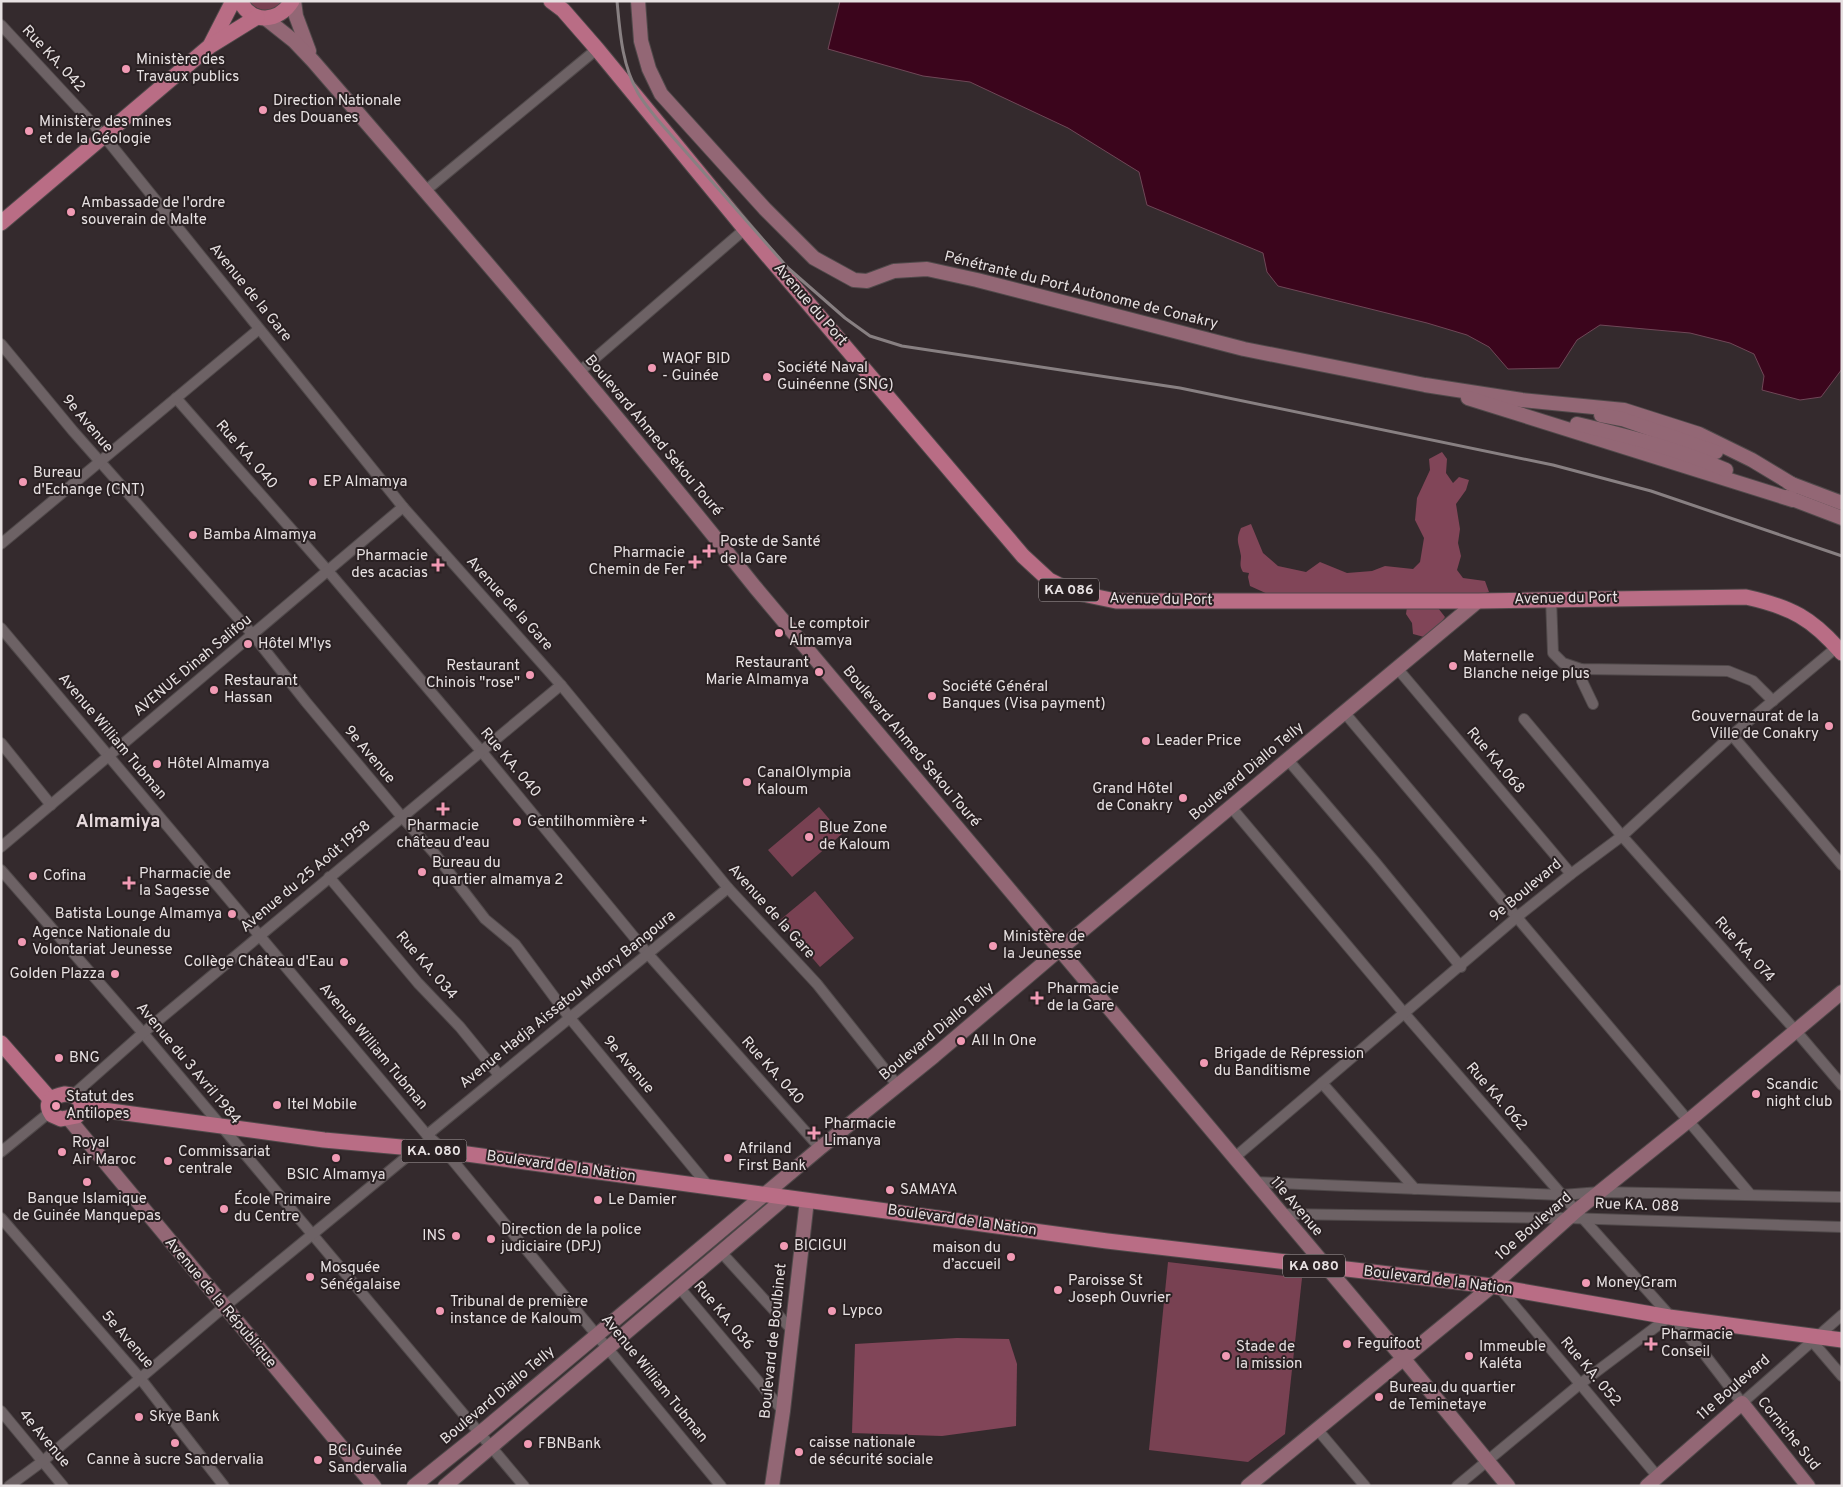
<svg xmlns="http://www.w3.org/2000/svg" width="1843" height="1487" viewBox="0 0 1843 1487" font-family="Overpass,sans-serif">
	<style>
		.green { fill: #784152 }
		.forest { fill: #814558 }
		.water { fill: #3b051c; stroke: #6f4757 }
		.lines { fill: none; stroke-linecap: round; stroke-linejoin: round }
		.street-casing { stroke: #50494a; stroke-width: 12 }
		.secondary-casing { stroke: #50494a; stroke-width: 16 }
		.primary-casing { stroke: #50494a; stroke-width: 17 }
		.street { stroke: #6d6265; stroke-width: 10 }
		.secondary { stroke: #936775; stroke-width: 14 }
		.primary { stroke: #b96d85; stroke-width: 15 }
		.rail { stroke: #888082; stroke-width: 3 }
		.poi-dot { fill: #f19ab4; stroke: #2a2123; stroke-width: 2 }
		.labels { text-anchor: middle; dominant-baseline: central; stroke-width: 4; stroke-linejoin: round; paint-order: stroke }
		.shield { fill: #2a2123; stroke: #aea7a9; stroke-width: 1 }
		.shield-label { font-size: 14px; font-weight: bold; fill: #e7e1e2 }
		.street-label { font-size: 15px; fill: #e7e1e2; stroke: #2a2123 }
		.poi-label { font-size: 15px; fill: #e7e1e2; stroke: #2a2123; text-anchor: start }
		.quarter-label { font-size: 18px; font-weight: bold; fill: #e5d8db; stroke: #2a2123 }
	</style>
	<rect width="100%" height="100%" fill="#342a2d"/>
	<!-- green -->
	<g class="green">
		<path d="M 248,1 L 284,1 C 273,16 259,12 248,1 Z"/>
		<polygon points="819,807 842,834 792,877 768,850"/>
		<polygon points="815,891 854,938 820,967 780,920"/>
		<polygon points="1168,1262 1302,1278 1285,1434 1248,1462 1149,1450"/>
	</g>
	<!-- forest -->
	<g class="forest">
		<path d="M 1442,452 L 1447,459 L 1446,473 L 1453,483 L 1459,477 L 1469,480 L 1466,490 L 1456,504 L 1460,529 L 1458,543 L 1461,556 L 1457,570 L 1463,578 L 1485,581 L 1489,592 L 1438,608 L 1445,617 L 1437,628 L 1424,637 L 1413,634 L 1412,623 L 1406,614 L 1407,607 L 1270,595 L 1250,586 L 1248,577 L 1249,573 L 1243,572 C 1239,566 1241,562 1241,556 C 1239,543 1235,541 1241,528 L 1251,524 L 1263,553 L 1278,566 L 1306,572 L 1320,562 L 1347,573 L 1372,571 L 1385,566 L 1413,569 L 1420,562 L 1424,538 L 1415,520 L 1417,498 L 1430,470 L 1429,459 Z"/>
		<polygon points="957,1338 1009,1339 1017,1364 1016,1426 942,1436 852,1433 855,1344"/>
	</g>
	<!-- water -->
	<polygon class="water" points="840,1 1842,1 1842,369 1821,397 1800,400 1762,390 1764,376 1754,354 1730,343 1690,333 1600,325 1577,340 1559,368 1508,369 1489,347 1467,335 1427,323 1278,286 1267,272 1263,253 1147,205 1139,172 1068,128 970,82 923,76 828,49"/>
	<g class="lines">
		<!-- street casing -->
		<g class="street-casing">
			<g id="street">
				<polyline points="1,25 104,136 403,507 561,685 728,888 817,984 898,1086"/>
				<polyline points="425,191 597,49"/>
				<polyline points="1,344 73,431 253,635 306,702 402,817 435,854 485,919 515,944 569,1017 710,1188"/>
				<polyline points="579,372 745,229"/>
				<polyline points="176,398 328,571 482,752 648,954 820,1148"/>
				<polyline points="1,544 259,329"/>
				<polyline points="1551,598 1553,653 1563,663 1581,669 1728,671 1753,681 1773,701"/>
				<polyline points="1,628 427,1135 445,1151 721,1486"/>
				<polyline points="1397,668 1571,874"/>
				<polyline points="1581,669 1582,681 1593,704"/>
				<polyline points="1344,712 1750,1194"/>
				<polyline points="1524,719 1622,836 1796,1031 1842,1085"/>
				<polyline points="1732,735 1842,865"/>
				<polyline points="1,743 51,805"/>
				<polyline points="1288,760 1375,862 1461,967"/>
				<polyline points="1231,807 1404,1013 1562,1195 1705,1355 1742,1403 1842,1315"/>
				<polyline points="1,847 403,507"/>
				<polyline points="1,870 143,1033 524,1486"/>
				<polyline points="329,877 418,983 460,1027 499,1075"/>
				<polyline points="1322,1083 1415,1189"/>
				<polyline points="73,1095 143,1033 561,685"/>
				<polyline points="427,1135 728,888"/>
				<polyline points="1,1152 50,1112"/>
				<polyline points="1234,1158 1517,917 1571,874 1622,836 1732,735 1837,647"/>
				<polyline points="1254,1182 1562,1195 1600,1192 1842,1197"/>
				<polyline points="1281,1214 1568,1218 1842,1227"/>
				<polyline points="1,1218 140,1378 224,1486"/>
				<polyline points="721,1252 791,1329"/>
				<polyline points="679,1287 783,1411"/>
				<polyline points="1499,1287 1658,1477"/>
				<polyline points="1812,1341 1842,1376"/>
				<polyline points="1,1411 63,1486"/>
				<polyline points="1317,1429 1365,1486"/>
				<polyline points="9,1486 43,1461 224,1307 415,1150"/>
				<polyline points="1457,1486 1580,1384 1669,1317"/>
			</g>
		</g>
		<!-- secondary casing -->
		<g class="secondary-casing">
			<g id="secondary">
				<polyline points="294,1 296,16 309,51"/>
				<polyline points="638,1 641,41 649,69 661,94 765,209 814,258 854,280 867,281 894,271 927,269 977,280 1244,349 1425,385 1522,400 1624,410 1699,434 1752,460 1795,486"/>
				<path d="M 265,18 L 294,41 L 313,61 C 463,234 612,408 755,587 L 1403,1358 L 1508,1486"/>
				<polyline points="1468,398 1793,500"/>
				<polyline points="1601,415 1622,419 1716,452"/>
				<path d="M 1577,424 C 1628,436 1678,449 1726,470"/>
				<polyline points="1789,483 1842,503"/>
				<polyline points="1787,497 1842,518"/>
				<polyline points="69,1119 374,1486"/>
				<polyline points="414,1486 480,1433 820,1148 934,1056 1059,950 1478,601"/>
				<polyline points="445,1486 786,1197"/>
				<polyline points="772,1486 783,1411 807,1200"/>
				<polyline points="1248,1486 1492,1286 1576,1211 1688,1121 1842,992"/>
				<polyline points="1647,1486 1742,1403 1808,1486"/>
			</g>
		</g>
		<!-- primary casing -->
		<g class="primary-casing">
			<g id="primary">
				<path d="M 240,1 C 252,25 279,22 292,1"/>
				<path d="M 551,1 L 563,10 L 597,49 L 745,229 L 1023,556 L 1049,580 L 1073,592 L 1116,601 L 1478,601 L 1746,597 C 1791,607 1812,618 1842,653"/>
				<polyline points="211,44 233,1"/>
				<polyline points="1,223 210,46 257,17"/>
				<polyline points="1,1043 50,1099"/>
				<path d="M 65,1094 C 78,1095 88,1103 77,1116 L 61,1119 L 52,1115 C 43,1102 53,1096 65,1094 Z"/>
				<polyline points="81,1107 324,1140 445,1151 1107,1241 1492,1286 1669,1317 1842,1340"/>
			</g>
		</g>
		<!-- street -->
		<use href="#street" class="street"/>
		<!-- secondary -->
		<use href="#secondary" class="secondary"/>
		<!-- primary -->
		<use href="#primary" class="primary"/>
		<!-- rail -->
		<path class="rail" d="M 617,1 C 620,33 622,65 638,93 C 643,102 651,111 657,119 L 788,268 L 845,318 L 870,336 L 902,346 L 1180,388 L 1553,465 L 1651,491 L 1842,556"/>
	</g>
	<!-- markers -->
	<g class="poi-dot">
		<circle cx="126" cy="69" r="5"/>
		<circle cx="263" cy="110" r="5"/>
		<circle cx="29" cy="131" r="5"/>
		<circle cx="71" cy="212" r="5"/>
		<circle cx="652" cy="368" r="5"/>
		<circle cx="767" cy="377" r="5"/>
		<circle cx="23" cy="482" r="5"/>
		<circle cx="313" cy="482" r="5"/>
		<circle cx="193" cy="535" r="5"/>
		<path d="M706.5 543.5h5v5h5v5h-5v5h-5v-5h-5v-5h5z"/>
		<path d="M692.5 554.5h5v5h5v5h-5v5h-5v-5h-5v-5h5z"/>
		<path d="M435.5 557.5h5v5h5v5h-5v5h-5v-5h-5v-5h5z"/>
		<circle cx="779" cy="633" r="5"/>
		<circle cx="248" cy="644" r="5"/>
		<circle cx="1453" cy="666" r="5"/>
		<circle cx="819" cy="672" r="5"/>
		<circle cx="530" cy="675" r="5"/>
		<circle cx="214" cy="690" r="5"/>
		<circle cx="932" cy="696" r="5"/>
		<circle cx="1829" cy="726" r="5"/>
		<circle cx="1146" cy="741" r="5"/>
		<circle cx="157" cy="764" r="5"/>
		<circle cx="747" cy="782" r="5"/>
		<circle cx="1183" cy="798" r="5"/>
		<path d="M440.5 801.5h5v5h5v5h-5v5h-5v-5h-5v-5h5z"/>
		<circle cx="517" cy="822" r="5"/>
		<circle cx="809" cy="837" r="5"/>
		<circle cx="422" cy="872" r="5"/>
		<circle cx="33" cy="876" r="5"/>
		<path d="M126.5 875.5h5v5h5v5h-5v5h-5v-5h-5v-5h5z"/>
		<circle cx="232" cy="914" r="5"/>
		<circle cx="22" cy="942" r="5"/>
		<circle cx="993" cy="946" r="5"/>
		<circle cx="344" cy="962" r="5"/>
		<circle cx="115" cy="974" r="5"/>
		<path d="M1034.5 990.5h5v5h5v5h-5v5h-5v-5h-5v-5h5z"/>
		<circle cx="961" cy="1041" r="5"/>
		<circle cx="59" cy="1058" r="5"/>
		<circle cx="1204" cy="1063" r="5"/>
		<circle cx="1756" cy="1094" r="5"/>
		<circle cx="277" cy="1105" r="5"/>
		<circle cx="56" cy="1106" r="5"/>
		<path d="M811.5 1125.5h5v5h5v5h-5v5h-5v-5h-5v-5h5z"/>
		<circle cx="62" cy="1152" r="5"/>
		<circle cx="336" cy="1158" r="5"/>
		<circle cx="728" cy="1158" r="5"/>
		<circle cx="168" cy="1161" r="5"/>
		<circle cx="87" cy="1182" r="5"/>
		<circle cx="890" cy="1190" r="5"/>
		<circle cx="598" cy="1200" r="5"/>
		<circle cx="224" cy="1209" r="5"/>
		<circle cx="456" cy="1236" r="5"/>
		<circle cx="491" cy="1239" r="5"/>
		<circle cx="784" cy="1246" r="5"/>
		<circle cx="1011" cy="1257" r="5"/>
		<circle cx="310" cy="1277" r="5"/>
		<circle cx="1586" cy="1283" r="5"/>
		<circle cx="1058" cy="1290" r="5"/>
		<circle cx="440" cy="1311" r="5"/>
		<circle cx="832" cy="1311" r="5"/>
		<circle cx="1347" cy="1344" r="5"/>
		<path d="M1648.5 1336.5h5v5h5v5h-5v5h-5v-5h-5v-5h5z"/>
		<circle cx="1226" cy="1356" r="5"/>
		<circle cx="1469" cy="1356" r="5"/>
		<circle cx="1379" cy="1397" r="5"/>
		<circle cx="139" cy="1417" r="5"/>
		<circle cx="175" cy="1443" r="5"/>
		<circle cx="528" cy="1444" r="5"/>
		<circle cx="799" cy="1452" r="5"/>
		<circle cx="318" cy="1460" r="5"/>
	</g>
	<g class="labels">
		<!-- shield labels -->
		<g class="shield">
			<rect x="1039" y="578.5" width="60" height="23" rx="4"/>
			<rect x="401.5" y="1139.5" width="65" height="23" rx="4"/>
			<rect x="1283" y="1254.5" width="62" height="23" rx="4"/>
		</g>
		<g class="shield-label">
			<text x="1069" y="590">KA 086</text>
			<text x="434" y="1151">KA. 080</text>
			<text x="1314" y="1266">KA 080</text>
		</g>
		<!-- street labels -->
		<g class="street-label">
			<text transform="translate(53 59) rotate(47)">Rue KA. 042</text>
			<text transform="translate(1081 291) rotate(14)">Pénétrante du Port Autonome de Conakry</text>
			<text transform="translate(250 293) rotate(51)">Avenue de la Gare</text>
			<text transform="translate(810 305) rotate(49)">Avenue du Port</text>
			<text transform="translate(87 424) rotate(50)">9e Avenue</text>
			<text transform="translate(653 436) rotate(50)">Boulevard Ahmed Sekou Touré</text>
			<text transform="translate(246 455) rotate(49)">Rue KA. 040</text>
			<text transform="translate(1566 599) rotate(-1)">Avenue du Port</text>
			<text transform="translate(1161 600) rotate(1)">Avenue du Port</text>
			<text transform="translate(509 604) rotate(48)">Avenue de la Gare</text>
			<text transform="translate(193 666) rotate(-40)">AVENUE Dinah Salifou</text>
			<text transform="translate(112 737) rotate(50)">Avenue William Tubman</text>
			<text transform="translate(911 747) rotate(50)">Boulevard Ahmed Sekou Touré</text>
			<text transform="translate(369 755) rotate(50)">9e Avenue</text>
			<text transform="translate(1495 761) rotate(50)">Rue KA.068</text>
			<text transform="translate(510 763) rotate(50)">Rue KA. 040</text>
			<text transform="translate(1247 772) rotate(-40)">Boulevard Diallo Telly</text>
			<text transform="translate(306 877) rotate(-40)">Avenue du 25 Août 1958</text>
			<text transform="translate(1526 891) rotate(-40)">9e Boulevard</text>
			<text transform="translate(771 912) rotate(48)">Avenue de la Gare</text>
			<text transform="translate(1744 950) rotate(48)">Rue KA. 074</text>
			<text transform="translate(426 966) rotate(49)">Rue KA. 034</text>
			<text transform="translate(568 1000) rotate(-39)">Avenue Hadja Aissatou Mofory Bangoura</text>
			<text transform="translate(937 1032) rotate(-40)">Boulevard Diallo Telly</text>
			<text transform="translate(373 1047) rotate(50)">Avenue William Tubman</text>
			<text transform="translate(188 1064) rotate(50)">Avenue du 3 Avril 1984</text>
			<text transform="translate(628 1065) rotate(50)">9e Avenue</text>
			<text transform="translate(772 1071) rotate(48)">Rue KA. 040</text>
			<text transform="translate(1496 1097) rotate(49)">Rue KA. 062</text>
			<text transform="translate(561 1167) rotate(8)">Boulevard de la Nation</text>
			<text transform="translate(1637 1206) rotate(2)">Rue KA. 088</text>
			<text transform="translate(1296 1207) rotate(50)">11e Avenue</text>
			<text transform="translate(962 1221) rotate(8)">Boulevard de la Nation</text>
			<text transform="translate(1534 1227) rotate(-41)">10e Boulevard</text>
			<text transform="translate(1438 1281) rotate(7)">Boulevard de la Nation</text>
			<text transform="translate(220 1303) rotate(50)">Avenue de la République</text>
			<text transform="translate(723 1316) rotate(50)">Rue KA. 036</text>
			<text transform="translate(127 1340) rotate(49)">5e Avenue</text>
			<text transform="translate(774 1341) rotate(-84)">Boulevard de Boulbinet</text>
			<text transform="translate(1590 1372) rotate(50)">Rue KA. 052</text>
			<text transform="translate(654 1379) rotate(51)">Avenue William Tubman</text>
			<text transform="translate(1734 1388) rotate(-41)">11e Boulevard</text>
			<text transform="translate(498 1396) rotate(-40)">Boulevard Diallo Telly</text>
			<text transform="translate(1788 1434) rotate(51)">Corniche Sud</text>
			<text transform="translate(44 1439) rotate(50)">4e Avenue</text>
		</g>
		<!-- poi labels -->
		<g class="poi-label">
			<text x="136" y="60">Ministère des<tspan x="136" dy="17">Travaux publics</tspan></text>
			<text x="273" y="101">Direction Nationale<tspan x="273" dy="17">des Douanes</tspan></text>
			<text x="39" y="122">Ministère des mines<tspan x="39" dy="17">et de la Géologie</tspan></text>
			<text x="81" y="203">Ambassade de l'ordre<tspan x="81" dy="17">souverain de Malte</tspan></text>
			<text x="662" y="359">WAQF BID<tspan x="662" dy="17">- Guinée</tspan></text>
			<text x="777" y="368">Société Naval<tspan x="777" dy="17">Guinéenne (SNG)</tspan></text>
			<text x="33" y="473">Bureau<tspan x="33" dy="17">d'Echange (CNT)</tspan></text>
			<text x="323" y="482">EP Almamya</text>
			<text x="203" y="535">Bamba Almamya</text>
			<text x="720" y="542">Poste de Santé<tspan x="720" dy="17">de la Gare</tspan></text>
			<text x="685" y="553" text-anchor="end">Pharmacie<tspan x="685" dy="17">Chemin de Fer</tspan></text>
			<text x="428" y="556" text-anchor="end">Pharmacie<tspan x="428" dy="17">des acacias</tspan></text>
			<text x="789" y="624">Le comptoir<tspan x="789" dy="17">Almamya</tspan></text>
			<text x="258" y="644">Hôtel M'lys</text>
			<text x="1463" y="657">Maternelle<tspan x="1463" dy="17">Blanche neige plus</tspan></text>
			<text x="809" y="663" text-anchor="end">Restaurant<tspan x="809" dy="17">Marie Almamya</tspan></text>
			<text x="520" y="666" text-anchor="end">Restaurant<tspan x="520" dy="17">Chinois "rose"</tspan></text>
			<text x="224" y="681">Restaurant<tspan x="224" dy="17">Hassan</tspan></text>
			<text x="942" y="687">Société Général<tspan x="942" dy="17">Banques (Visa payment)</tspan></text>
			<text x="1819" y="717" text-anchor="end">Gouvernaurat de la<tspan x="1819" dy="17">Ville de Conakry</tspan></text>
			<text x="1156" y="741">Leader Price</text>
			<text x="167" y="764">Hôtel Almamya</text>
			<text x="757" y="773">CanalOlympia<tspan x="757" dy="17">Kaloum</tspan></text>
			<text x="1173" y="789" text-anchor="end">Grand Hôtel<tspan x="1173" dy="17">de Conakry</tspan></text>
			<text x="527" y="822">Gentilhommière +</text>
			<text x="443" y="826" text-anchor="middle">Pharmacie<tspan x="443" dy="17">château d'eau</tspan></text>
			<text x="819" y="828">Blue Zone<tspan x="819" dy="17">de Kaloum</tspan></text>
			<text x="432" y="863">Bureau du<tspan x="432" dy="17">quartier almamya 2</tspan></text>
			<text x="139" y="874">Pharmacie de<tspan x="139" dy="17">la Sagesse</tspan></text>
			<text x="43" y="876">Cofina</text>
			<text x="222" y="914" text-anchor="end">Batista Lounge Almamya</text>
			<text x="32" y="933">Agence Nationale du<tspan x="32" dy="17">Volontariat Jeunesse</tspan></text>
			<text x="1003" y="937">Ministère de<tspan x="1003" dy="17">la Jeunesse</tspan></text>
			<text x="334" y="962" text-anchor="end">Collège Château d'Eau</text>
			<text x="105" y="974" text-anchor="end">Golden Plazza</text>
			<text x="1047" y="989">Pharmacie<tspan x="1047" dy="17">de la Gare</tspan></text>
			<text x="971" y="1041">All In One</text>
			<text x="1214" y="1054">Brigade de Répression<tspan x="1214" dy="17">du Banditisme</tspan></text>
			<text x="69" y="1058">BNG</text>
			<text x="1766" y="1085">Scandic<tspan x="1766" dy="17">night club</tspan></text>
			<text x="66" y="1097">Statut des<tspan x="66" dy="17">Antilopes</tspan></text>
			<text x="287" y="1105">Itel Mobile</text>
			<text x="824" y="1124">Pharmacie<tspan x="824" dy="17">Limanya</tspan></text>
			<text x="72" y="1143">Royal<tspan x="72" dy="17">Air Maroc</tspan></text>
			<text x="738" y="1149">Afriland<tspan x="738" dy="17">First Bank</tspan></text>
			<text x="178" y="1152">Commissariat<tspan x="178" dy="17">centrale</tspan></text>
			<text x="336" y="1175" text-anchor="middle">BSIC Almamya</text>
			<text x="900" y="1190">SAMAYA</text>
			<text x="87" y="1199" text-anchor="middle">Banque Islamique<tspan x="87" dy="17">de Guinée Manquepas</tspan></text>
			<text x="234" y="1200">École Primaire<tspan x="234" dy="17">du Centre</tspan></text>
			<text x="608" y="1200">Le Damier</text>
			<text x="501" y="1230">Direction de la police<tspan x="501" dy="17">judiciaire (DPJ)</tspan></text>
			<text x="446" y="1236" text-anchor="end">INS</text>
			<text x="794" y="1246">BICIGUI</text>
			<text x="1001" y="1248" text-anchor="end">maison du<tspan x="1001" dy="17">d’accueil</tspan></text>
			<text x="320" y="1268">Mosquée<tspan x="320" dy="17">Sénégalaise</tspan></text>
			<text x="1068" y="1281">Paroisse St<tspan x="1068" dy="17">Joseph Ouvrier</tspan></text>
			<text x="1596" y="1283">MoneyGram</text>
			<text x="450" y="1302">Tribunal de première<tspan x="450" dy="17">instance de Kaloum</tspan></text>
			<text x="842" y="1311">Lypco</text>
			<text x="1661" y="1335">Pharmacie<tspan x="1661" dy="17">Conseil</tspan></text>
			<text x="1357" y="1344">Feguifoot</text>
			<text x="1236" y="1347">Stade de<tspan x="1236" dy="17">la mission</tspan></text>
			<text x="1479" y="1347">Immeuble<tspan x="1479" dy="17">Kaléta</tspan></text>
			<text x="1389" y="1388">Bureau du quartier<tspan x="1389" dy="17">de Teminetaye</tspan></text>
			<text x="149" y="1417">Skye Bank</text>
			<text x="809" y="1443">caisse nationale<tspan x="809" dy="17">de sécurité sociale</tspan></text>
			<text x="538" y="1444">FBNBank</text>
			<text x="328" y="1451">BCI Guinée<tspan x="328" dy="17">Sandervalia</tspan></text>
			<text x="175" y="1460" text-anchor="middle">Canne à sucre Sandervalia</text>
		</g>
		<!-- quarter labels -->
		<g class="quarter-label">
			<text x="118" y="822">Almamiya</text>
		</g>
	</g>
	<!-- border -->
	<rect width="1843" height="1487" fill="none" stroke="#e7e1e2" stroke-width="5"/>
</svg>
